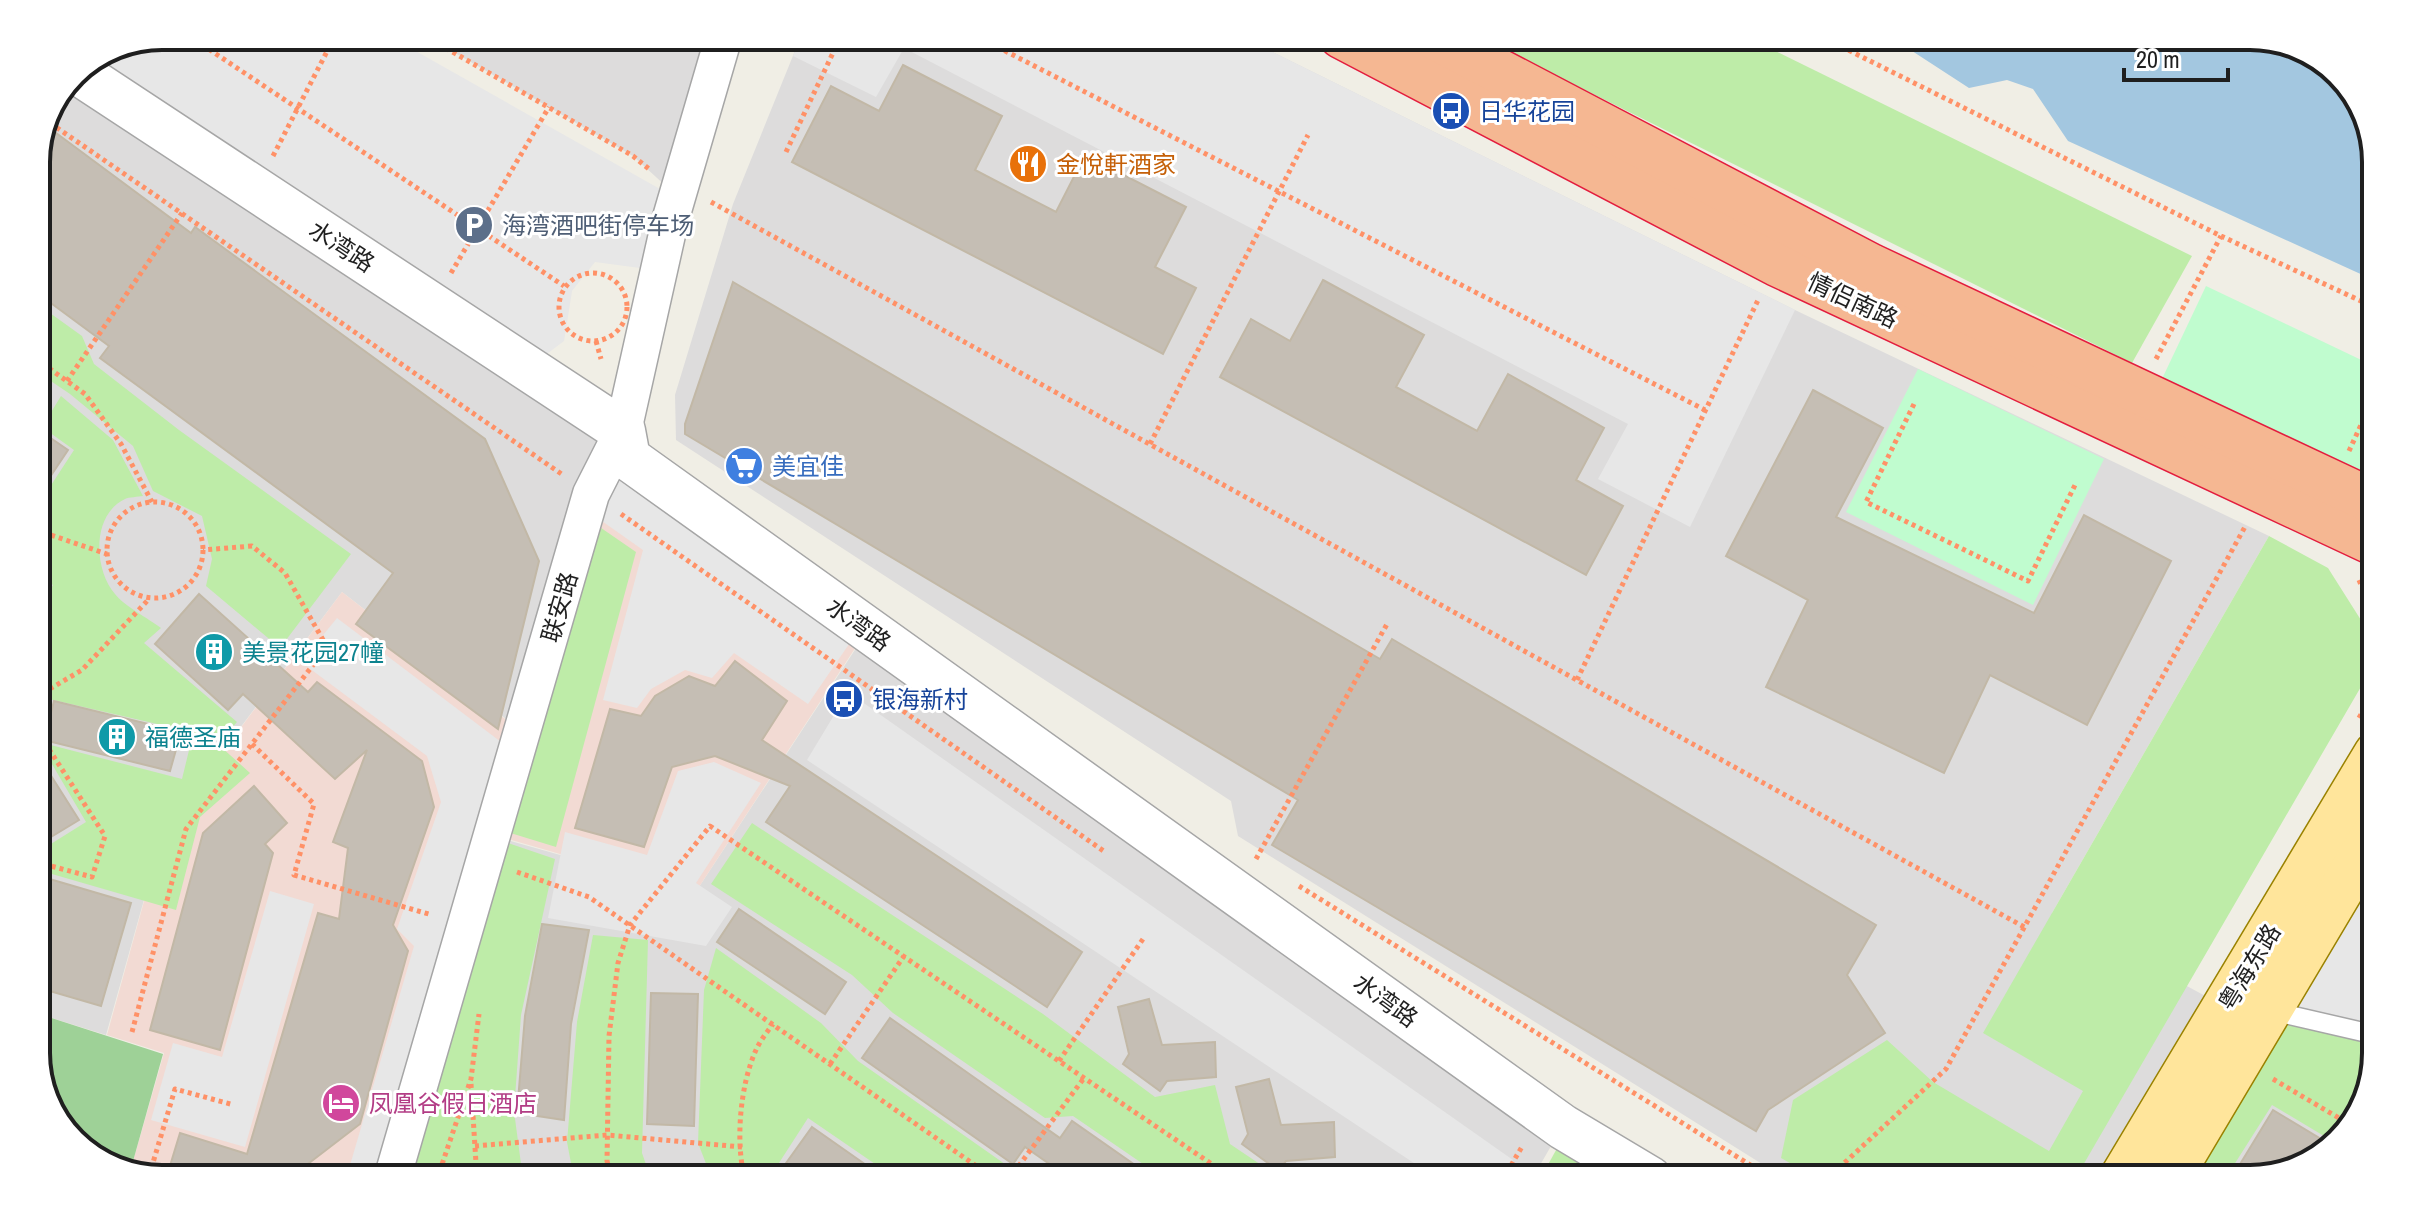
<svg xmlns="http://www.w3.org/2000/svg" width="2412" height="1215" viewBox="0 0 2412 1215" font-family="'Archivo Narrow','Noto Sans SC',sans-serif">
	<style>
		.residential { fill: #dddcdc }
		.commercial { fill: #f2dad3 }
		.grass { fill: #beeca8 }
		.forest { fill: #9ed197 }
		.park { fill: #c0fccf }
		.parking { fill: #e7e7e7 }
		.water { fill: #a3c7e0 }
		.building { fill: #c5beb4; stroke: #c2b8a6; stroke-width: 2 }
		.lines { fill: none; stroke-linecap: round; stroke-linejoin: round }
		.service-casing { stroke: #a6a6a6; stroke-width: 21 }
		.minor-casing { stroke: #a6a6a6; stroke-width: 39 }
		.tertiary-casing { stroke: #a6a6a6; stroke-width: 47 }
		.primary-casing { stroke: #9a8200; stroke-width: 47 }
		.trunk-casing { stroke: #e31d3e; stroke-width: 47 }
		.path { stroke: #ff9167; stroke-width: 5; stroke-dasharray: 4 4; stroke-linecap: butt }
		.service { stroke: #fff; stroke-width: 18 }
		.minor { stroke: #fff; stroke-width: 36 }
		.tertiary { stroke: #fff; stroke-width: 44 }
		.primary { stroke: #ffe59b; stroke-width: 44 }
		.trunk { stroke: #f5b792; stroke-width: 44 }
		.labels { text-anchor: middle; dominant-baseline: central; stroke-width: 6; stroke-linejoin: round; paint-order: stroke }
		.transit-label { font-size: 24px; fill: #164399; stroke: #fff; text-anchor: start }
		.food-label { font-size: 24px; fill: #c56008; stroke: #fff; text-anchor: start }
		.service-label { font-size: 24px; fill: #4e5e75; stroke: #fff; text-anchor: start }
		.street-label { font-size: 24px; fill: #1f1f1f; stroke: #fff }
		.shop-label { font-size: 24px; fill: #366cbe; stroke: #fff; text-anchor: start }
		.culture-label { font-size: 24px; fill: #0d838f; stroke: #fff; text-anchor: start }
		.hotel-label { font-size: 24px; fill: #b23c85; stroke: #fff; text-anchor: start }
		.rim { fill: none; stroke: #1f1f1f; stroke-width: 4 }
	</style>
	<rect width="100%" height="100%" fill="#f0eee5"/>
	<!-- residential -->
	<g class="residential">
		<polygon points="426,36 716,36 668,188 633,156"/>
		<polygon points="801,36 1240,36 1795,310 2269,536 2052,913 2209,998 2376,1053 2363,1109 2320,1158 2251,1179 1786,1179 1238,836 1231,801 676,440 675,395 733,204"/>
		<polygon points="70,79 605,442 523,732 342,592 189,796 174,793 106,1035 36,1013 36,154"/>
		<polygon points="868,630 1562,1127 1532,1179 393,1179 493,836 695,893"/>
	</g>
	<!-- commercial -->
	<polygon class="commercial" points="606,443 867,630 695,893 494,835 391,1179 162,1179 130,1172 164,1053 107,1035 174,793 189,797 342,592 522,732"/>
	<!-- grass -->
	<g class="grass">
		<polygon points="1497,36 1745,36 2192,256 2132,363 1493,44"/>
		<polygon points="36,303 82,336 94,364 179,430 351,554 280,648 206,586 212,559 202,516 153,491 133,446 70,394 36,371"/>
		<path d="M 61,396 L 113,440 L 143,496 C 138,497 129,497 125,499 C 91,515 94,570 115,594 C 123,605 149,619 161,628 L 144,643 L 237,722 L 222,739 L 36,696 L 36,614 L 53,585 L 36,574 L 36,491 L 44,496 L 74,450 L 42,427 Z"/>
		<polygon points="591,521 636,552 556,847 507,832"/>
		<polygon points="2269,536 2328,568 2366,628 2362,685 2075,1179 1818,1179 1781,1158 1793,1100 1887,1040 1933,1082 2049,1151 2083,1091 1983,1033"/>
		<polygon points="192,738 220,746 250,773 200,817 176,910 45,872 38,852 86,822 39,742 182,779"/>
		<polygon points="752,823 1043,1014 1155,1097 1215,1085 1230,1144 1276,1175 1349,1166 1352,1179 1165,1179 1073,1116 1045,1118 893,1013 852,975 711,884"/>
		<polygon points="496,839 555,859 521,1015 514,1111 523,1179 396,1179"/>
		<polygon points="593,935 648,940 642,1153 651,1179 574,1179 567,1142 577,1022"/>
		<polygon points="716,948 821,1023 858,1061 1012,1169 1040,1165 1059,1179 897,1179 808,1118 777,1166 794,1179 712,1179 698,1143 704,990"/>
		<polygon points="2273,1016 2376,1041 2376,1054 2363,1109 2334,1142 2272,1105 2225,1179 2176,1179"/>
		<polygon points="1565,1134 1639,1179 1540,1179"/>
	</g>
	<!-- forest -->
	<polygon class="forest" points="36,1013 163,1054 130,1172 106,1166 57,1124 36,1062"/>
	<!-- park -->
	<g class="park">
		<polygon points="2206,286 2376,367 2376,483 2161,381"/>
		<polygon points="1918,369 2104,459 2033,605 1846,512"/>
	</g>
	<!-- parking -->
	<g class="parking">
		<polygon points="162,36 389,36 660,189 640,268 595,262 572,291 564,341 518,376 73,72"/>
		<polygon points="801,36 1240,36 1795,310 1690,527 1598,479 1628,424 904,48 876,97 793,56"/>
		<polygon points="609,454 858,631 808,704 734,653 712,678 685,670 651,689 637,708 603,700 643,550 592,514"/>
		<polygon points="337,618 509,748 384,1179 346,1179 414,946 397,929 441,802 427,756 301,662"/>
		<polygon points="848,692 1513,1160 1499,1179 1438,1179 807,760"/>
		<polygon points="714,762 761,783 696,883 732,907 706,946 548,918 565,832 647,855 678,771"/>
		<polygon points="2376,843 2376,1029 2278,1008"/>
		<polygon points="270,891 314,904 245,1147 151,1120 173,1043 222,1057"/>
	</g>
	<!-- water -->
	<polygon class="water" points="1889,36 2250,36 2306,49 2355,91 2376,154 2376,281 2068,141 2033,89 2007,80 1969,88"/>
	<!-- building -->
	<g class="building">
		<polygon points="903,65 1002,116 975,170 1056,212 1085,155 1186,207 1155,267 1196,288 1163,354 792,162 831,86 879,111"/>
		<polygon points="48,127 191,233 195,227 485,439 539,561 498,729 356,624 393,573 100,358 109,346 36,292 36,154"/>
		<polygon points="1323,280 1424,335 1396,387 1477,431 1508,374 1604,428 1576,480 1623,506 1586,575 1220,377 1251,319 1290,341"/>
		<polygon points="733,282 1380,659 1392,639 1876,925 1847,975 1885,1033 1768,1110 1756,1131 1272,845 1298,800 685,434 685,424"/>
		<polygon points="1813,390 1883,428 1836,517 2034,613 2084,515 2171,561 2087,725 1990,675 1944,773 1766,687 1808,600 1726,556"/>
		<polygon points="36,428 68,450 36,498"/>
		<polygon points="199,594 308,692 317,682 422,761 434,807 393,925 408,951 360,1124 300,1170 308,1172 307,1179 166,1179 180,1133 247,1154 318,913 339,919 348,848 333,842 367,750 335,779 243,694 228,710 155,644"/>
		<polygon points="735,661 787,701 762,740 1082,952 1047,1007 766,822 790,786 715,756 672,767 644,847 575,828 610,709 641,716 655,696 689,676 715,686"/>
		<polygon points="54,701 181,732 170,771 44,740"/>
		<polygon points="36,752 79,820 36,846"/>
		<polygon points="254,786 287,823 265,844 273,853 220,1050 150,1030 203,833"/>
		<polygon points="36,875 131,903 101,1006 36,987"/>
		<polygon points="739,909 846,982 825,1014 717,942"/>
		<polygon points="542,924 589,930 571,1024 564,1120 517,1113 525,1016"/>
		<polygon points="651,993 698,994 694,1126 647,1124"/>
		<polygon points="1149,999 1162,1045 1215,1042 1216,1077 1167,1081 1160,1091 1123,1064 1129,1054 1118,1007"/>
		<polygon points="890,1018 1060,1138 1072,1121 1155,1179 1071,1179 1025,1147 1013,1164 862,1058"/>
		<polygon points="1269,1079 1281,1125 1334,1122 1335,1157 1286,1161 1279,1171 1242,1144 1248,1134 1236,1087"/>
		<polygon points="2273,1110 2331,1145 2320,1158 2251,1179 2231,1179"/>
		<polygon points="812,1127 886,1179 803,1179 784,1166"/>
	</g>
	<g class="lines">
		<!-- service casing -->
		<g class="service-casing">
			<g id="service">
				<polyline points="2268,1010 2376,1035"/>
				<polyline points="1590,1179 1605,1152"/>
			</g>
		</g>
		<!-- minor casing -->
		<g class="minor-casing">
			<polyline id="minor" points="392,1179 591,494 623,431 670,221 724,36"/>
		</g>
		<!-- tertiary casing -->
		<g class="tertiary-casing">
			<polyline id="tertiary" points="76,71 623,431 628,458 1563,1127 1650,1179"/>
		</g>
		<!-- primary casing -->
		<g class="primary-casing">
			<g id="primary">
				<polyline points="2121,1179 2376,754"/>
				<polyline points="2169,1179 2376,831"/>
			</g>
		</g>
		<!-- trunk casing -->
		<g class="trunk-casing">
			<g id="trunk">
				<polyline points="1341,36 1777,264 2376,544"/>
				<polyline points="1432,36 1871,266 2376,503"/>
			</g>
		</g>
		<!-- path -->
		<g class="path">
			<polyline points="189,36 564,286"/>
			<polyline points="425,36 633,156 649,169"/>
			<polyline points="976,36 1705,410"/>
			<polyline points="1277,36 1305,50"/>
			<polyline points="1820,36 2221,236 2376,308"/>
			<polyline points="50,123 563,475"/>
			<polyline points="786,152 841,36"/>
			<polyline points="273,156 335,36"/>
			<polyline points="711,202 2026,928"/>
			<circle cx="593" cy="307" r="34"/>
			<polyline points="451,273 549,107"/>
			<polyline points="596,341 601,359"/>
			<polyline points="36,359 85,394 121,444 152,502"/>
			<polyline points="2156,359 2221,236"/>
			<polyline points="67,381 182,213"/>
			<polyline points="1914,404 1866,502 2028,581 2076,483"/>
			<polyline points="1150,444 1308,135"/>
			<polyline points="2349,451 2376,392"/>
			<circle cx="155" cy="550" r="48"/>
			<polyline points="621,514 1105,852"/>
			<polyline points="36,530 107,554"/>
			<polyline points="2359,580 2376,620"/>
			<polyline points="1577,680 1759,298"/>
			<polyline points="36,697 82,670 149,599"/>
			<polyline points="2359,718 2376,688"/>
			<polyline points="36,729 105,836 92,877 36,862"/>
			<polyline points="252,744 314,804 294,875 432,915"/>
			<polyline points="1256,859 1387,624"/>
			<polyline points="517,872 589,897 995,1179"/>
			<polyline points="1299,886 1773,1179"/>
			<polyline points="132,1032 186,829 327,647 285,573 252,546 203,550"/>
			<polyline points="1059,1061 1143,939"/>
			<polyline points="830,1064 904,956"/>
			<polyline points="2273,1079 2349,1124"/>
			<polyline points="471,1084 477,1179"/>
			<polyline points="475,1146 607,1135 742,1147"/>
			<polyline points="149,1176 175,1089 234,1105"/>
			<polyline points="437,1179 471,1079 479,1014"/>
			<polyline points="612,1179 607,1161 609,1036 618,963 630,925 710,826 1234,1179"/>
			<path d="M 745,1179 C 735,1143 740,1085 756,1050 C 760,1041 767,1032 773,1024"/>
			<polyline points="1009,1179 1084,1078"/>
			<polyline points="1503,1179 1523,1145"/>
			<polyline points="1827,1179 1946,1069 2246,525"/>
		</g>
		<!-- service -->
		<use href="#service" class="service"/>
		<!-- minor -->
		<use href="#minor" class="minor"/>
		<!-- tertiary -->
		<use href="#tertiary" class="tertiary"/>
		<!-- primary -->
		<use href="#primary" class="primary"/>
		<!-- trunk -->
		<use href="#trunk" class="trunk"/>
	</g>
	<!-- icons -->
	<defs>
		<g id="bus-disc" transform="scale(2)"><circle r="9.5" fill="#1a4fb4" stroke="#fff"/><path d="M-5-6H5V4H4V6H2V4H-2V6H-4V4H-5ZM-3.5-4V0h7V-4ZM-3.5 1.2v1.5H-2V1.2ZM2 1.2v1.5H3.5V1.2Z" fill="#fff"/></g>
		<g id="restaurant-disc" transform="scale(2)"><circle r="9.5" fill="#e8710a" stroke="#fff"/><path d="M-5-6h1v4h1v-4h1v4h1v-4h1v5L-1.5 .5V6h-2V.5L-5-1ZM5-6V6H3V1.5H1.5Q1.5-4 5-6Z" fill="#fff"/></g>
		<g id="parking-disc" transform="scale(2)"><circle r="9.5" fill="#5c6f8a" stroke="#fff"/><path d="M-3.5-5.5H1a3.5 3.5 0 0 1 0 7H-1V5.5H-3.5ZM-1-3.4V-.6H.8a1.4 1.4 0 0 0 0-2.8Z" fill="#fff"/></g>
		<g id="supermarket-disc" transform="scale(2)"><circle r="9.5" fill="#3f7fe0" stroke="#fff"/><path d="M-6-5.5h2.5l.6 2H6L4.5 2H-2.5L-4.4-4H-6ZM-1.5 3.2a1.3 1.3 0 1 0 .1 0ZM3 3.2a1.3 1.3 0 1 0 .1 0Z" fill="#fff"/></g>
		<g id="building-disc" transform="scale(2)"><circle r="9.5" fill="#0f9aa8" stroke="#fff"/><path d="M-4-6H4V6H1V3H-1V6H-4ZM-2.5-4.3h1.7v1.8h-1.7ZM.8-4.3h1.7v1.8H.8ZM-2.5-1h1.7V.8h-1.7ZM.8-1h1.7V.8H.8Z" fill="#fff"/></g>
		<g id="hotel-disc" transform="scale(2)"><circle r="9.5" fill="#d1479c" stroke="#fff"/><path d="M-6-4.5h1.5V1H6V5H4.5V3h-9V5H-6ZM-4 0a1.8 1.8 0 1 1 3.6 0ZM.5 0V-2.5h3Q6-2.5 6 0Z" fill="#fff"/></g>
	</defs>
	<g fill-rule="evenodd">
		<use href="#bus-disc" x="1451" y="111"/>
		<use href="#restaurant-disc" x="1028" y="164"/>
		<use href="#parking-disc" x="474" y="225"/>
		<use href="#supermarket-disc" x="744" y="466"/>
		<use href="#building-disc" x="214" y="652"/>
		<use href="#bus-disc" x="844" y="699"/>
		<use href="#building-disc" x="117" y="737"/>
		<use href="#hotel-disc" x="341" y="1103"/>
	</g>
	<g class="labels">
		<!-- transit labels -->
		<g class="transit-label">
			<text x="1479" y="111">日华花园</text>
			<text x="872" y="699">银海新村</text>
		</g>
		<!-- food labels -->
		<g class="food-label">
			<text x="1056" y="164">金悅軒酒家</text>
		</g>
		<!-- service labels -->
		<g class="service-label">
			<text x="502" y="225">海湾酒吧街停车场</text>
		</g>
		<!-- street labels -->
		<g class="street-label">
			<text transform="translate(342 246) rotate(33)">水湾路</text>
			<text transform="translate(1853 300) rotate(25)">情侣南路</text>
			<text transform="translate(559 607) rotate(-74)">联安路</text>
			<text transform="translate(859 624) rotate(36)">水湾路</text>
			<text transform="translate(2249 967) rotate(-59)">粤海东路</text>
			<text transform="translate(1386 1000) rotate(36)">水湾路</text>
		</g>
		<!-- shop labels -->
		<g class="shop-label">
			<text x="772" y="466">美宜佳</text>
		</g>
		<!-- culture labels -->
		<g class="culture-label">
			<text x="242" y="652">美景花园27幢</text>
			<text x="145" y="737">福德圣庙</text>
		</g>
		<!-- hotel labels -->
		<g class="hotel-label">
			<text x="369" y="1103">凤凰谷假日酒店</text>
		</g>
	</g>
	<!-- crop -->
	<path d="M0 0H2412V1215H0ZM162 50H2250A112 112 0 0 1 2362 162V1053A112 112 0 0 1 2250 1165H162A112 112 0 0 1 50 1053V162A112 112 0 0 1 162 50Z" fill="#fff" fill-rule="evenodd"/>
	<path class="rim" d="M162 50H2250A112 112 0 0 1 2362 162V1053A112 112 0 0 1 2250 1165H162A112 112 0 0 1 50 1053V162A112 112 0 0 1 162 50Z"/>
	<!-- scale -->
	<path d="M2124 68v12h104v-12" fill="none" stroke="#1f1f1f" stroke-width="4"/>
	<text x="2136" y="68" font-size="24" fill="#1f1f1f" stroke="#ffffff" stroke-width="6" paint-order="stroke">20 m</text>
</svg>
